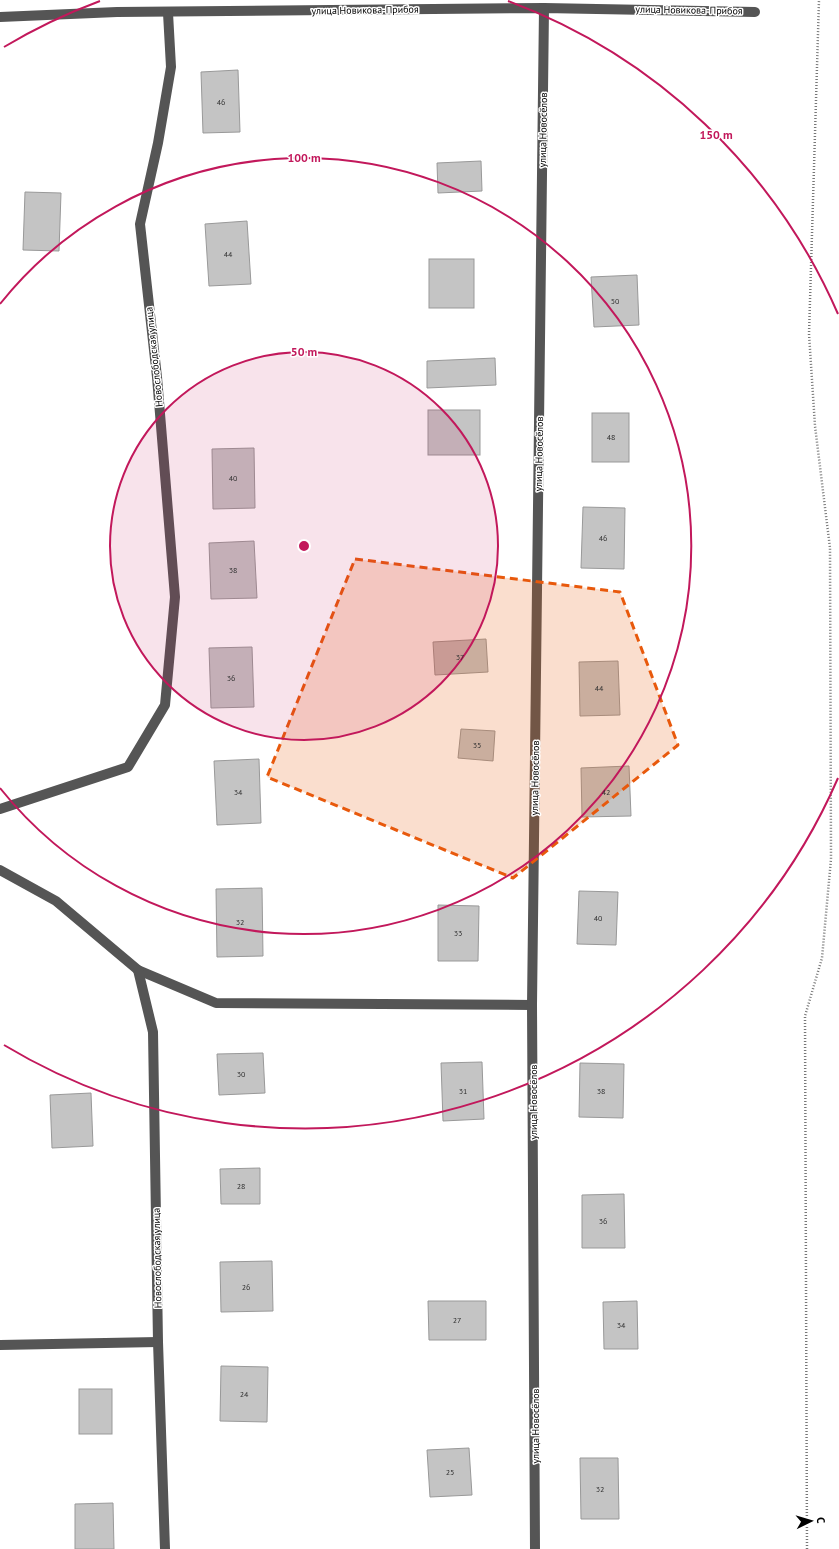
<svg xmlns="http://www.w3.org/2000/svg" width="839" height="1549" viewBox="0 0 839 1549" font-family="'PT Sans',sans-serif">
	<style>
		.building { fill: #c4c4c4; stroke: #999 }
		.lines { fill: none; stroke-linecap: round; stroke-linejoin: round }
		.path { stroke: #777; stroke-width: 2.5; stroke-dasharray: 1 2; stroke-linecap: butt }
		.minor { stroke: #555; stroke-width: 10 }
		.marked { fill: #e8590c; fill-opacity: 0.2; stroke: #e8590c; stroke-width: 3; stroke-dasharray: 8 5; stroke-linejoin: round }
		.ring { fill: none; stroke: #c2185b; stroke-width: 2 }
		.labels { text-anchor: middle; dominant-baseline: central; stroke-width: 3; stroke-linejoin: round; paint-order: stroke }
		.number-label { font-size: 8px; fill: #313131 }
		.street-label { font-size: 10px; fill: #000; stroke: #fff }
		.centre { fill: #c2185b; stroke: #fff; stroke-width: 2 }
		.ring-label { font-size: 12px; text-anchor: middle; font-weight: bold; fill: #c2185b; stroke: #fff; stroke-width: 3; stroke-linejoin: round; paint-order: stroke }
	</style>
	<rect width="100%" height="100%" fill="#fff"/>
	<!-- building -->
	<g class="building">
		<polygon points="238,70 240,132 203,133 201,72"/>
		<polygon points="481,161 482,191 438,193 437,163"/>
		<polygon points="25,192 61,193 59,251 23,250"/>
		<polygon points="247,221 251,284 209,286 205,224"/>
		<rect x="429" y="259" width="45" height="49"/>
		<polygon points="637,275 639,325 594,327 591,277"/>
		<polygon points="495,358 496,385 427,388 427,361"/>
		<rect x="428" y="410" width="52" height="45"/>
		<rect x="592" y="413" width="37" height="49"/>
		<polygon points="254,448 255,508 213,509 212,449"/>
		<polygon points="583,507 625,508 624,569 581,568"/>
		<polygon points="254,541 257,598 211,599 209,543"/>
		<polygon points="486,639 488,672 435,675 433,642"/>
		<polygon points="252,647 254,707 211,708 209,648"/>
		<polygon points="618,661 620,715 580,716 579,662"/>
		<polygon points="461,729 495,731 493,761 458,758"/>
		<polygon points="259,759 261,823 217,825 214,761"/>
		<polygon points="629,766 631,816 582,817 581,768"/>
		<polygon points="262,888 263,956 217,957 216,889"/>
		<polygon points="579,891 618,892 616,945 577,944"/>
		<polygon points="438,905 479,906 478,961 438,961"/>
		<polygon points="263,1053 265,1093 219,1095 217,1054"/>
		<polygon points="482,1062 484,1119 443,1121 441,1063"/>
		<polygon points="580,1063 624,1064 623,1118 579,1117"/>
		<polygon points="91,1093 93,1146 52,1148 50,1095"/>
		<polygon points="260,1168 260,1204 221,1204 220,1169"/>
		<polygon points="624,1194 625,1248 582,1248 582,1195"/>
		<polygon points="272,1261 273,1311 221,1312 220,1262"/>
		<polygon points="428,1301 486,1301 486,1340 429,1340"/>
		<polygon points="637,1301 638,1349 604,1349 603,1302"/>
		<polygon points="221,1366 268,1367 267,1422 220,1421"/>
		<rect x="79" y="1389" width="33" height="45"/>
		<polygon points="469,1448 472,1495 430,1497 427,1450"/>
		<polygon points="580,1458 618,1458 619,1519 581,1519"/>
		<polygon points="113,1503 114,1549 75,1549 75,1504"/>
	</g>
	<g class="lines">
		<!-- path -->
		<polyline class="path" points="807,1549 805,1016 822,958 831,859 830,548 815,426 809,334 819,0"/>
		<!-- minor -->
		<g class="minor">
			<polyline points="0,17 117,12 544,8 755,12"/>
			<polyline points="0,809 128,767 165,705 175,597 157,377 140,224 158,143 171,67 168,13"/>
			<polyline points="0,870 56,901 138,970 216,1003 532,1005"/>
			<polyline points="138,970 153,1032 158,1342 165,1549"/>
			<polyline points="0,1345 158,1342"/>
			<polyline points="535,1549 532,1005 544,8"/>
		</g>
	</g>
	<!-- marked area -->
	<path class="marked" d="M 355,559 L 620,592 L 678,745 L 513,878 L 267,777 Z"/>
	<!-- distance rings -->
	<circle cx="304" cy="546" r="194" fill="#c2185b" fill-opacity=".12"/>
	<g class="ring">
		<circle cx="304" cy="546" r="194"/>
		<path d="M0 304A388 388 0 1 1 0 788"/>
		<path d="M838 778A582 582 0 0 1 4 1045M4 47A582 582 0 0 1 100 1M508 1A582 582 0 0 1 838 314"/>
	</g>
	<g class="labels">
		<!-- number labels -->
		<g class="number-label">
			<text x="221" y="102">46</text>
			<text x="228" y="254">44</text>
			<text x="615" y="301">50</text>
			<text x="611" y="437">48</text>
			<text x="233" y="478">40</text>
			<text x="603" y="538">46</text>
			<text x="233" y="570">38</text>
			<text x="460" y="657">37</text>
			<text x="231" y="678">36</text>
			<text x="599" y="688">44</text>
			<text x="477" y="745">35</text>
			<text x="238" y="792">34</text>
			<text x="606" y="792">42</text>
			<text x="598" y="918">40</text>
			<text x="240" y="922">32</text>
			<text x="458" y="933">33</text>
			<text x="241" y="1074">30</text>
			<text x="463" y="1091">31</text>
			<text x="601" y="1091">38</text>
			<text x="241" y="1186">28</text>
			<text x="603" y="1221">36</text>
			<text x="246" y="1287">26</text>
			<text x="457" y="1320">27</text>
			<text x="621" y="1325">34</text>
			<text x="244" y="1394">24</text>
			<text x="450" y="1472">25</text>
			<text x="600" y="1489">32</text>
		</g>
		<!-- street labels -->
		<g class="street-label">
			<text transform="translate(365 10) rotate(-1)">улица Новикова-Прибоя</text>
			<text transform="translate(689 10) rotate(1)">улица Новикова-Прибоя</text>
			<text transform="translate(543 130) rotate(-89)">улица Новосёлов</text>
			<text transform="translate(154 357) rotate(-96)">Новослободская улица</text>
			<text transform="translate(539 454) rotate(-89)">улица Новосёлов</text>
			<text transform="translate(535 778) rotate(-89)">улица Новосёлов</text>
			<text transform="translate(533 1102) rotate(-90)">улица Новосёлов</text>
			<text transform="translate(157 1258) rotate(-91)">Новослободская улица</text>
			<text transform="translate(535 1426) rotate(-90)">улица Новосёлов</text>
		</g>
	</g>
	<circle cx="304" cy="546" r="6" class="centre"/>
	<g class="ring-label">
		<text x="716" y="139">150 m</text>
		<text x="304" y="162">100 m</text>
		<text x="304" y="356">50 m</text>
	</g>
	<!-- north arrow -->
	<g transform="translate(811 1521) rotate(85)" stroke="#ffffff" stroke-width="3" paint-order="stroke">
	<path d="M0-3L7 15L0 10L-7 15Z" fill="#000000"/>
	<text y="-6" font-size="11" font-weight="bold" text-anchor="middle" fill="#000000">С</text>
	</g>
</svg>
